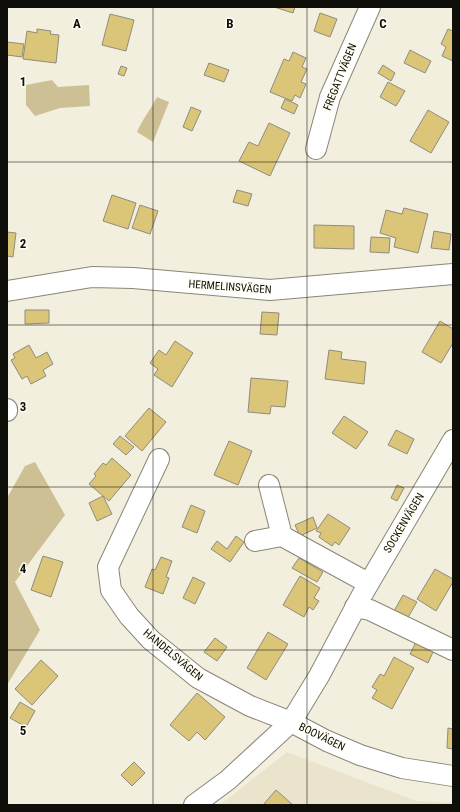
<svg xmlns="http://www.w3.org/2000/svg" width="460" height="812" viewBox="0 0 460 812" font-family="'Roboto Condensed',sans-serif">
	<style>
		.built { fill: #ebe4cd }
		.green { fill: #cdc094 }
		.building { fill: #dac579; stroke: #908c7d }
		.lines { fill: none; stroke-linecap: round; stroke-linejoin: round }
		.minor-casing { stroke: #8a8677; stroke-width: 22 }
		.minor { stroke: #fff; stroke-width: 20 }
		.grid { fill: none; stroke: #0f0e08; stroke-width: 1; stroke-opacity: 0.55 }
		.labels { text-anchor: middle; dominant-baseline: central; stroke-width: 3; stroke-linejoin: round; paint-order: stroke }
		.street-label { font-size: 11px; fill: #0f0e08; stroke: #fffcf2 }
		.grid-label { font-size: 13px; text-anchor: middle; font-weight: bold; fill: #0f0e08; stroke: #fffcf2; stroke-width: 3; stroke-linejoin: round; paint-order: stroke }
	</style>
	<rect width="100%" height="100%" fill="#f3efde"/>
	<!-- built -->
	<polygon class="built" points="287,752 416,801 453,803 453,805 220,805"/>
	<!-- green -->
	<g class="green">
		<polygon points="52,80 58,87 89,85 90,106 60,108 35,116 26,105 26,85"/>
		<path d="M 157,97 L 169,102 L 153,142 L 137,132 C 142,120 151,109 157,97 Z"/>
		<polygon points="35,462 65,515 15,582 40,630 7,685 7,498 25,466"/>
	</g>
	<!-- building -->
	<g class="building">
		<polygon points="274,7 295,7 293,13"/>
		<polygon points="320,13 337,19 330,37 314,31"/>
		<polygon points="110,14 134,20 126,51 102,45"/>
		<polygon points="37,29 51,31 50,34 59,35 56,63 23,59 27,31 37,33"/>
		<polygon points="448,29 453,31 453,61 442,56 446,47 441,44"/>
		<polygon points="7,42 24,44 22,57 7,55"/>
		<polygon points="410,50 431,61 425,73 404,63"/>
		<polygon points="293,52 306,58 302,67 307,69 301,82 306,84 300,98 295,95 292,101 270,92 284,59 289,61"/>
		<polygon points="209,63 229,70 224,82 204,75"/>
		<polygon points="383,65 395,73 391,81 378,73"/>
		<polygon points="121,66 127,68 124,76 118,74"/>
		<polygon points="388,82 405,91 396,106 380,97"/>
		<polygon points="285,99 298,105 294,114 281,108"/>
		<polygon points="191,107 201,111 192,131 183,127"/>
		<polygon points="428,110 449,122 431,153 410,141"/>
		<polygon points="269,123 290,133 270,176 239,161 249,142 258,146"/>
		<polygon points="237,190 252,194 248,206 233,202"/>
		<polygon points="112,195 136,203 128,229 103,221"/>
		<polygon points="140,205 158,211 150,234 132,228"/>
		<polygon points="404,208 428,214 418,253 394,247 396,238 380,233 386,210 402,214"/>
		<polygon points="314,225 354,226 354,249 314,248"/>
		<polygon points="434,231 451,234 449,250 431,248"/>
		<polygon points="7,232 16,233 13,257 7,256"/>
		<polygon points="371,237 390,238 389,253 370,252"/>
		<polygon points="25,310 49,310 49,323 25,324"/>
		<polygon points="262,312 279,313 277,335 260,334"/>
		<polygon points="440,321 453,329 453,343 441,363 422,352"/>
		<polygon points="175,341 193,353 172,387 154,375 158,369 150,363 159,350 166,355"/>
		<polygon points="29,345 36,358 47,352 53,364 43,370 46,376 31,384 27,376 22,379 11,360 15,358 13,354"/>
		<polygon points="329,350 342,352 341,359 366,362 364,384 325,379"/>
		<polygon points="251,378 288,381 285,407 271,406 270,414 248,412"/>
		<polygon points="149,408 166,422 142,451 125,436"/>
		<polygon points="344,416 368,432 356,449 332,433"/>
		<polygon points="396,430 414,439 407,454 388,445"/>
		<polygon points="120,436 134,447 126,455 113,444"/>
		<polygon points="229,441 252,451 238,485 214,475"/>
		<polygon points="112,458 131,475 109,501 89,484 96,476 94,474 103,463 106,465"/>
		<polygon points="397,485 404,488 397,501 391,498"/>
		<polygon points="103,496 112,514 97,521 89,503"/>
		<polygon points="191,505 205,511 197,533 182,527"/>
		<polygon points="328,514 350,528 339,545 335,542 332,546 319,537 321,533 316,531"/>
		<polygon points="313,517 317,528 300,536 295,525"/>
		<polygon points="236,536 244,542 230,562 211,549 217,541 227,549"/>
		<polygon points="43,556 63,562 51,597 31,590"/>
		<polygon points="161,557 172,561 166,577 169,578 163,594 145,587 152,569 155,570"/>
		<polygon points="299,558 323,572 317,582 292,568"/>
		<polygon points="435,569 453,579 453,582 436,611 417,599"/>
		<polygon points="300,576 320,588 314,598 319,601 313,610 309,607 304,617 283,605"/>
		<polygon points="193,577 205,583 195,604 183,598"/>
		<polygon points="403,595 417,602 407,619 394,611"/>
		<polygon points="268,632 288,644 266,680 247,668"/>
		<polygon points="215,638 227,647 217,661 204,652"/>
		<polygon points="416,642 434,650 428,663 410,654"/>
		<polygon points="394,657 414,668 392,709 372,698 377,690 372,687 380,674 384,676"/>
		<polygon points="41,660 58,676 32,705 15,689"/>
		<polygon points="197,693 225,717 205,740 197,732 189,741 170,725"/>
		<polygon points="20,702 35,711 26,727 10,718"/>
		<polygon points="448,728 453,729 453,749 447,748"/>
		<polygon points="134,762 145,773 132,786 121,775"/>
		<polygon points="276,790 293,805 263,805"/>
	</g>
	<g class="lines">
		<!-- minor casing -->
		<g class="minor-casing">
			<g id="minor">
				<polyline points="316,149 330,97 370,7"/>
				<polyline points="7,291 92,277 133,278 270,290 453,274"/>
				<polyline points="7,409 7,411"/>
				<polyline points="159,459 108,567 111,590 129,616 151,640 198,678 250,706 291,722 327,741 360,755 402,768 453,776"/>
				<polyline points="269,485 282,536 368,583"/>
				<polyline points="255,541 282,536"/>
				<polyline points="355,607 370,610 453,650"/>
				<polyline points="194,805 228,780 291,722 319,676 362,595 453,440"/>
			</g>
		</g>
		<!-- minor -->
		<use href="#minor" class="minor"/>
	</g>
	<!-- grid -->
	<path class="grid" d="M 153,7 L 153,805M 307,7 L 307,805M 7,162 L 453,162M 7,325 L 453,325M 7,487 L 453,487M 7,650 L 453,650"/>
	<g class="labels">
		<!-- street labels -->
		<g class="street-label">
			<text transform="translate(340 77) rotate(-68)">FREGATTVÄGEN</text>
			<text transform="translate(230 287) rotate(4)">HERMELINSVÄGEN</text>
			<text transform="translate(404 523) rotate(-59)">SOCKENVÄGEN</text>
			<text transform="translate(173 655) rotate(40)">HANDELSVÄGEN</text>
			<text transform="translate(322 737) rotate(26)">BOOVÄGEN</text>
		</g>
	</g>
	<g class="grid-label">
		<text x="77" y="28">A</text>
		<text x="230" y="28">B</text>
		<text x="383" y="28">C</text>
		<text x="23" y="86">1</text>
		<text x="23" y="248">2</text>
		<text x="23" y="411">3</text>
		<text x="23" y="573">4</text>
		<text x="23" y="735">5</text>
	</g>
	<!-- border -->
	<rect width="460" height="812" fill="none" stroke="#0f0e08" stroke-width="16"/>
</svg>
